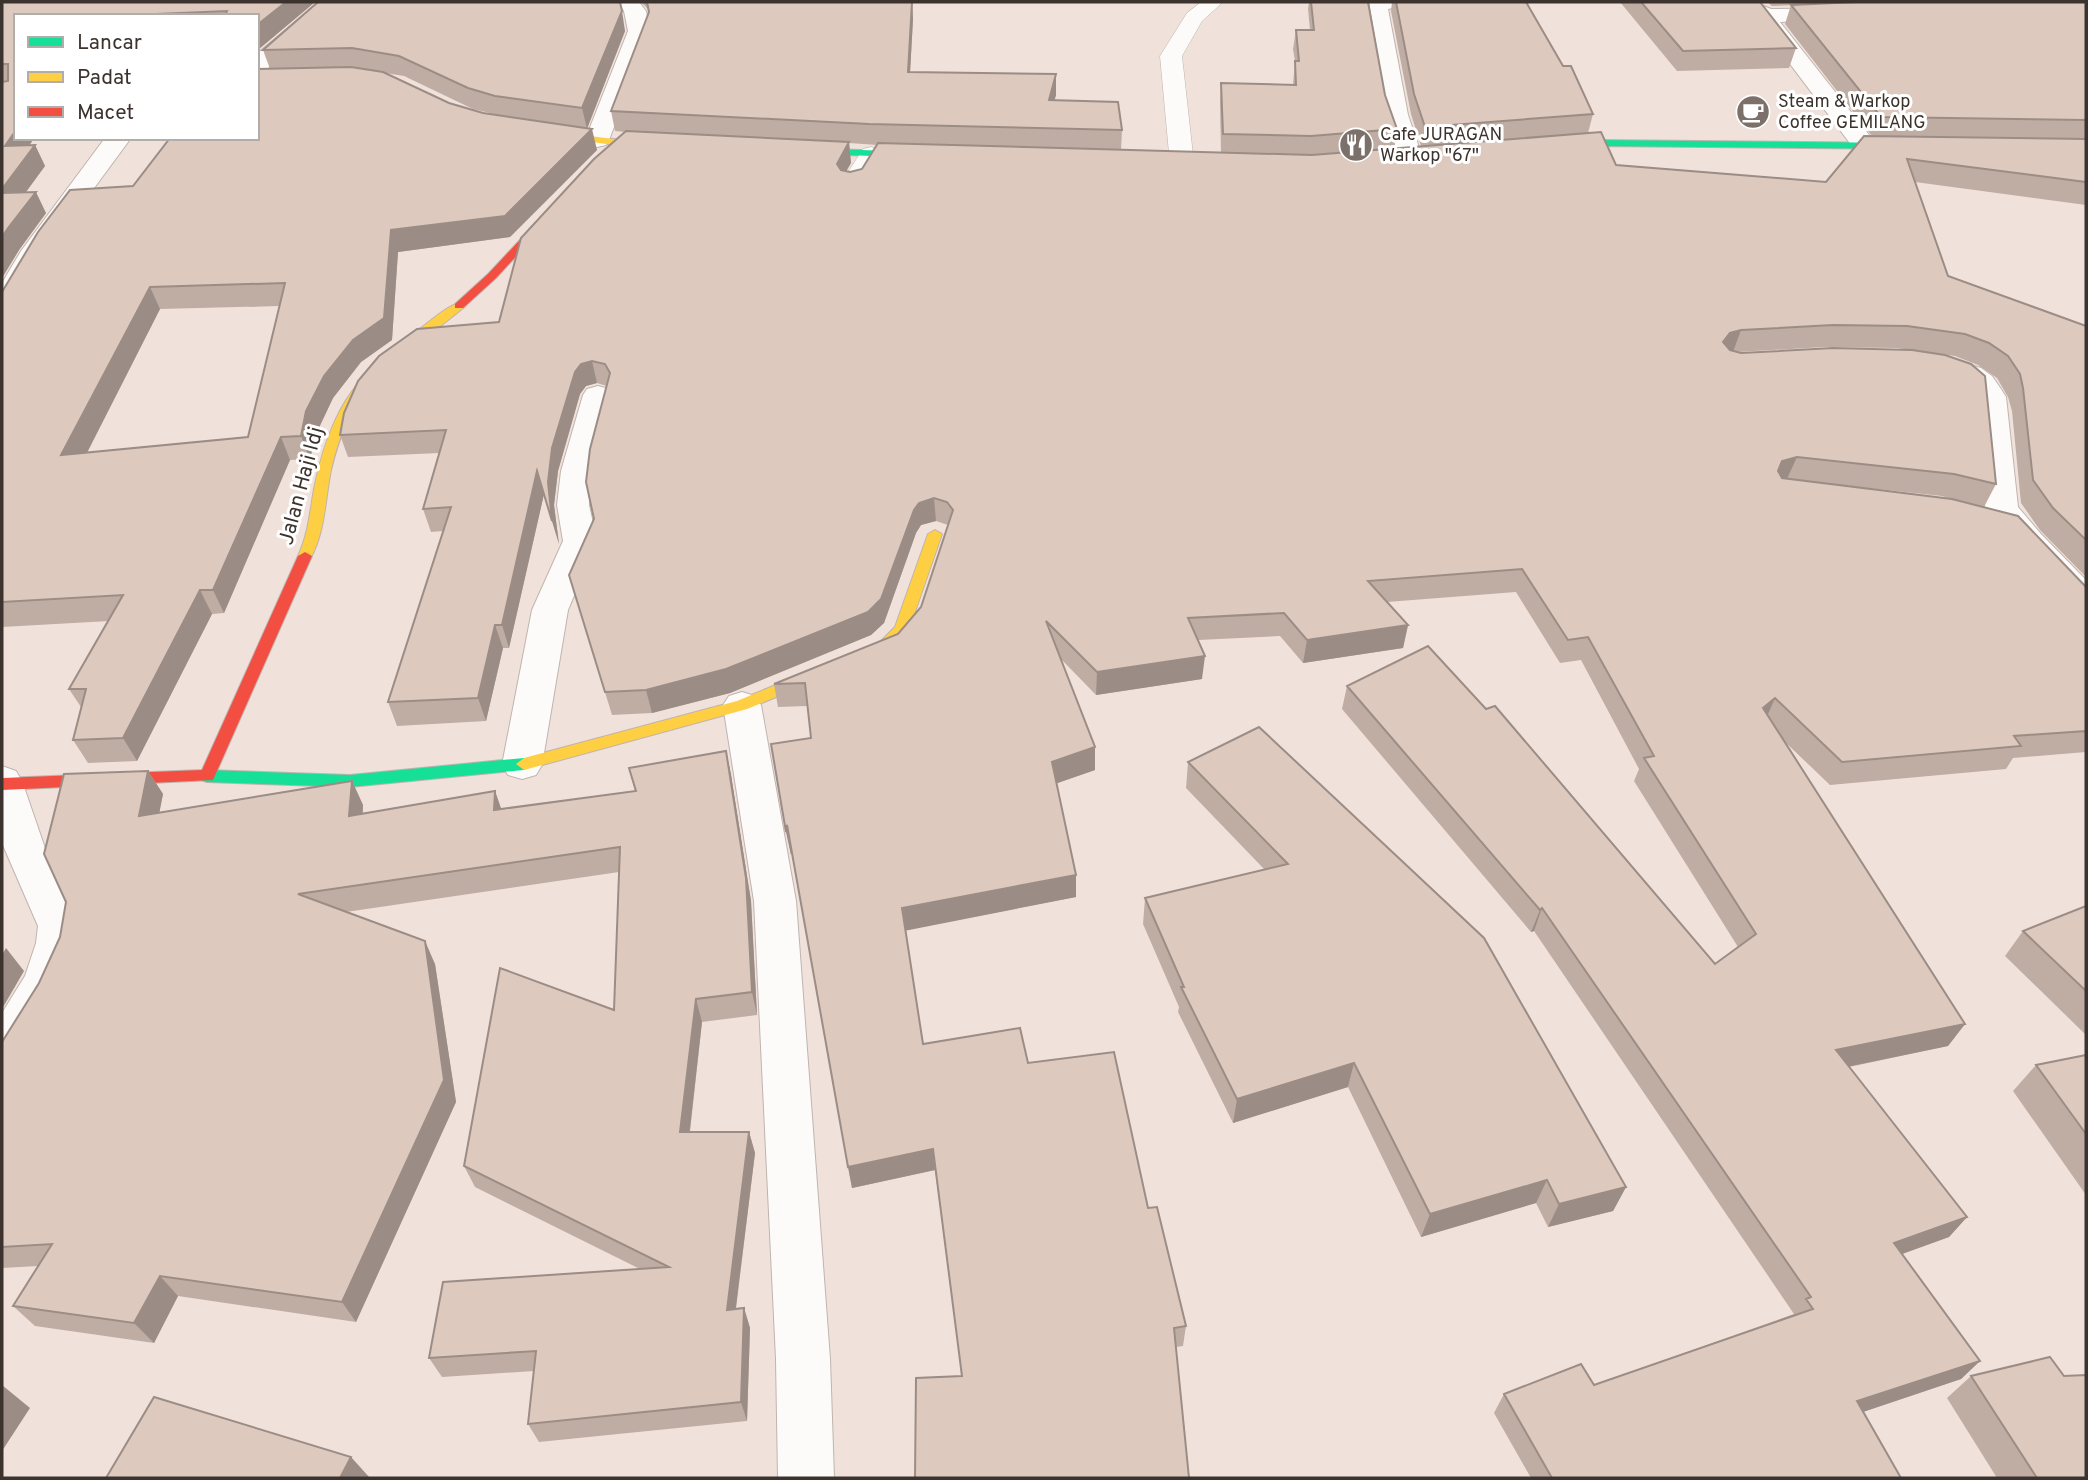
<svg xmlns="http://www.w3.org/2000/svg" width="2088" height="1480" viewBox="0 0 2088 1480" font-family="Overpass,sans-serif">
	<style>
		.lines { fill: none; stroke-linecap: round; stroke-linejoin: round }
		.lane-casing { stroke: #bfb4af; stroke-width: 1 }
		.street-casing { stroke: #bfb4af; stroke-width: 2 }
		.fast-casing { stroke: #bfb4af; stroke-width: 2 }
		.slow-casing { stroke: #bfb4af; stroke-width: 2 }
		.jam-casing { stroke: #bfb4af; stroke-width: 2 }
		.lane { fill: #fdfbfa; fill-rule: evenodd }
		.street { fill: #fdfbfa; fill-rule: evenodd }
		.fast { fill: #16e098; fill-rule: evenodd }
		.slow { fill: #ffcf43; fill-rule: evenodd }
		.jam { fill: #f24e42; fill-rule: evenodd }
		.wall { fill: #bfada3; fill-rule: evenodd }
		.shaded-wall { fill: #9b8d85 }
		.building { fill: #dec9be; stroke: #9b8d85; stroke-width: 2; fill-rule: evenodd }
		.labels { text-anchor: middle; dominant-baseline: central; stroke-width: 6; stroke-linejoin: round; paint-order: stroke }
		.far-poi-label { font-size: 18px; fill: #3d332e; stroke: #fff; text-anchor: start }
		.street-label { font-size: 21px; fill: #3d332e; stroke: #fff }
	</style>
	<rect width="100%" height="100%" fill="#f0e2db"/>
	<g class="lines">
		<!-- lane casing -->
		<g class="lane-casing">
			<g id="lane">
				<polygon points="1201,2 1223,2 1202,21 1182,56 1194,164 1190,169 1174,169 1170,164 1160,56 1187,13"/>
				<polygon points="871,147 879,149 883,154 862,188 853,190 844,188 841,183 863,149"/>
			</g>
		</g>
		<!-- street casing -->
		<g class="street-casing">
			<g id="street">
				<polygon points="319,2 342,2 265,71 257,73 257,54"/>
				<polygon points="618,2 639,2 646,11 650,31 609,140 606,145 597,147 588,145 585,140 628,31 624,11"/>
				<polygon points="1371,2 1406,2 1402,6 1388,9 1408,115 1423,159 1420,164 1411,166 1402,164 1384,115 1366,7"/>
				<polygon points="1761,5 1771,9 1848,8 1851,13 1848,18 1840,19 1780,22 1873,140 1876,145 1873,150 1864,152 1855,150 1750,11 1753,6"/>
				<polygon points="105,138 131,138 47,252 12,313 2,315 2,283 21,251"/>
				<polygon points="1941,357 1981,368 1992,376 2001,389 2006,397 2018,507 2041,534 2086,580 2086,612 2074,608 2017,550 1985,508 1976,397 1973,392 1960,381 1931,372 1926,366 1931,360"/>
				<polygon points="598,386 609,389 613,395 593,471 589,505 597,541 568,610 542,765 536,775 522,779 508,775 502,765 532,610 563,541 557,505 561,471 583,395 587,389"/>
				<polygon points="742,692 755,696 761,705 796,901 830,1359 834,1478 778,1478 776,1359 754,901 723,705 729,696"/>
				<polygon points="2,766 16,771 22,781 46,851 80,926 75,960 55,1004 18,1064 2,1070 2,1013 25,976 36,943 38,926 2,843"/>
			</g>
		</g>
		<!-- fast casing -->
		<g class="fast-casing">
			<g id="fast">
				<polygon points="1597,140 1909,143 1914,146 1909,149 1597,146 1553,149 1548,146 1553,143"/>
				<polygon points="798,148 924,152 929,155 924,158 794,153 793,151"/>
				<polygon points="524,758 532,764 524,770 350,787 207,782 201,780 199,776 201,772 207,770 350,775"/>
			</g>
		</g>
		<!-- slow casing -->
		<g class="slow-casing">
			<g id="slow">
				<polygon points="544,130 621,140 665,142 670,145 665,148 621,146 541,135 541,131"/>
				<path d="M 459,303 L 465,306 L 463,308 C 392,367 355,371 331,470 C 325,500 325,533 310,559 L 300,559 L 298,556 C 308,535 310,512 314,489 C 328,420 351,376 411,336 C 425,326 443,308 459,303 Z"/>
				<polygon points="935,530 942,534 909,629 890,650 747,709 524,770 516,764 524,758 737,701 880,642 895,627 928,534"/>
			</g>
		</g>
		<!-- jam casing -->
		<g class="jam-casing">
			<g id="jam">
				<polygon points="549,209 558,211 496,278 463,308 455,308 455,304 488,274"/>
				<polygon points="305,552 312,556 213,780 2,790 3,778 202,770 298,556"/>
			</g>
		</g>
		<!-- lane -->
		<use href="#lane" class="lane"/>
		<!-- street -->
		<use href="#street" class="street"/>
		<!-- fast -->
		<use href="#fast" class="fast"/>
		<!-- slow -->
		<use href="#slow" class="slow"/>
		<!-- jam -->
		<use href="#jam" class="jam"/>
	</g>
	<!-- wall -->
	<g class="wall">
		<polygon points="2,2 315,2 259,49 257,16 16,16 16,138 34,138 30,145 35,145 45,166 26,192 46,213 19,250 2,278"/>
		<path d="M 641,2 L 912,2 L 913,19 L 910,72 L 1056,95 L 1054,101 L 1122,130 L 1121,150 L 1221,153 L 1220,103 L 1221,83 L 1293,85 L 1295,61 L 1293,49 L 1296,30 L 1310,30 L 1308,9 L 1309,2 L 1369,2 L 1385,95 L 1397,129 L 1394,149 L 1421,146 L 1411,114 L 1391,11 L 1392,2 L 1526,2 L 1563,66 L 1593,114 L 1588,133 L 1616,165 L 1826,182 L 1872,136 L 1785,24 L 1791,5 L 1794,5 L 1772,6 L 1767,2 L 2086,2 L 2086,205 L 1915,182 L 1948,276 L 2086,326 L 2086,577 L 2040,530 L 2021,503 L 2012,411 L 2008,397 L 1997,378 L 1978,365 L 1955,356 L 1934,353 L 1996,484 L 1984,507 L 1955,500 L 2086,587 L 2086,752 L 2013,758 L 2006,769 L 1830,785 L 1784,741 L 1965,1024 L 1948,1046 L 1849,1067 L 1967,1217 L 1949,1237 L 1902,1254 L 1980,1361 L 1961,1379 L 1863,1412 L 1901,1478 L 1531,1478 L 1494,1413 L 1504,1394 L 1594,1385 L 1794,1314 L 1534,931 L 1531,932 L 1342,709 L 1347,686 L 1715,964 L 1738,947 L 1634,781 L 1639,769 L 1581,660 L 1560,663 L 1516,592 L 1387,602 L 1408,625 L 1403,648 L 1303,663 L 1280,636 L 1198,640 L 1202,679 L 1096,695 L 1061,659 L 1095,747 L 1095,770 L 1057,783 L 1076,897 L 905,930 L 923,1044 L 1028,1063 L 1148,1208 L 1186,1326 L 1183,1346 L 962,1376 L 935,1170 L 852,1188 L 791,848 L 791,855 L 771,744 L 811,738 L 807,706 L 778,707 L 774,684 L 898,634 L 921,607 L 948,525 L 936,521 L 921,525 L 916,533 L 884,623 L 871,635 L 730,693 L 652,713 L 612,715 L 569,575 L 594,519 L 607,386 L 597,383 L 586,386 L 580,394 L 558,471 L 554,505 L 559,544 L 544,494 L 509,648 L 503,648 L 486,721 L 397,726 L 388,702 L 443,531 L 431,532 L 423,509 L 440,453 L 348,457 L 340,435 L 499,322 L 625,132 L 615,131 L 611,111 L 649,13 L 649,10 ZM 849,143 L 878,145 L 862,169 L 850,172 L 846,171 L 851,163 ZM 1824,347 L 1897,348 L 1910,350 L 1741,353 L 1737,352 ZM 1868,488 L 1942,496 L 1952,499 Z"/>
		<polygon points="1620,2 1760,2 1796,48 1789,68 1677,71"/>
		<path d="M 625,31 L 587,128 L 597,150 L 510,237 L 398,252 L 392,340 L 361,362 L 333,398 L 316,434 L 310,459 L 290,460 L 224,613 L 212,614 L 137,761 L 88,763 L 73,740 L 81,707 L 69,689 L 109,621 L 2,627 L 2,292 L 133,186 L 270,69 L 263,50 ZM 385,73 L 404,76 L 473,109 L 494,114 L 483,113 L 449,103 ZM 279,306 L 248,437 L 87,453 L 160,309 Z"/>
		<polygon points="726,751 731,775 751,901 757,1015 702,1022 690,1132 749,1132 755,1153 736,1309 744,1308 750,1328 747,1421 539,1442 528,1424 534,1371 442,1377 429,1358 640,1269 475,1187 464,1166 614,1010 619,872 346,912 435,964 456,1102 356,1322 178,1296 154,1343 35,1326 13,1306 38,1266 2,1268 2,1042 39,983 148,771 163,794 159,813 352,781 363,805 363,813 495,791 501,809 635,791 629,768"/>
		<polygon points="1188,762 1626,1187 1613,1211 1548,1227 1536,1203 1421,1237 1348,1087 1233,1123 1178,1012 1179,1007 1143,924 1145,898 1265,870 1186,788"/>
		<polygon points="2086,906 2086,1033 2085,1034 2005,956 2023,931"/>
		<polygon points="2086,1055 2086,1195 2013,1091 2036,1065"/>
		<polygon points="1971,1376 2086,1478 1997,1478 1947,1398"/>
	</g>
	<!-- shaded-wall -->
	<g class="shaded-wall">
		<polygon points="286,2 315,2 259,49 257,49 257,25"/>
		<polygon points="912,2 913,19 909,92 908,72"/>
		<polygon points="622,11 625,31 587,129 582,108"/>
		<polygon points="1056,74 1056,95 1049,121 1049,100"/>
		<polygon points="592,129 597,150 510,237 398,252 392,340 361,362 333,398 316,434 310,459 301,436 306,411 391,230"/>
		<polygon points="16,130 16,138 34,138 15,167 5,146"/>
		<polygon points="849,142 851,163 839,184 837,164"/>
		<polygon points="35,145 45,166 9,215 2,201 2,189"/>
		<polygon points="36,192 46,213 19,250 2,278 2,237 8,228"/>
		<polygon points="150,287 160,309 74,478 61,455"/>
		<polygon points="1741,330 1733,352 1715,364 1723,342 1730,333"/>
		<polygon points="592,361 597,383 586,386 580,394 558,471 554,505 559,544 552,521 548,482 552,448 575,372 581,364"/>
		<polygon points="281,437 290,460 224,613 213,590"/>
		<polygon points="1797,457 1787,479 1773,484 1782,461"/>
		<polygon points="537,471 544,494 509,648 502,625"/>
		<polygon points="934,498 936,521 921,525 916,533 884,623 871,635 730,693 652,713 646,690 914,510 919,503"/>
		<polygon points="200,590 212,614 137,761 123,738"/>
		<polygon points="495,625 503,648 486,721 478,698"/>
		<polygon points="1408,625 1403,648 1303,663 1307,640"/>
		<polygon points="1205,656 1202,679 1096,695 1097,672"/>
		<polygon points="1775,698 1765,721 1763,708"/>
		<polygon points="1095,747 1095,770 1052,785 1052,762"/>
		<polygon points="726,751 731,775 751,901 757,1015 752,992"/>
		<polygon points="148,771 163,794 154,840 139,816"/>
		<polygon points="352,781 363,805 361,839 349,816"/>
		<polygon points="495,791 503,814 494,810"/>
		<polygon points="787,825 791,848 791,855 786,832"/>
		<polygon points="1076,875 1076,897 904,931 902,908"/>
		<polygon points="1542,908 1534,931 1531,932 1540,910"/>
		<polygon points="425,941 435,964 456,1102 356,1322 342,1302"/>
		<polygon points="6,948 24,971 2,1009 2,955"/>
		<polygon points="696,999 702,1022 687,1154 680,1132"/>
		<polygon points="1965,1024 1948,1046 1822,1072 1836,1050"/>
		<polygon points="1354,1063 1348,1087 1233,1123 1237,1099"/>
		<polygon points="749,1132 755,1153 733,1330 727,1310"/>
		<polygon points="933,1149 935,1170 852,1188 848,1167"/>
		<polygon points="1547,1180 1536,1203 1421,1237 1430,1214"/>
		<polygon points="1626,1187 1613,1211 1548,1227 1559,1204"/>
		<polygon points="1967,1217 1949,1237 1877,1263 1894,1243"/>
		<polygon points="160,1276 178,1296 154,1343 134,1323"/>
		<polygon points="744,1308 750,1328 747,1421 741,1402"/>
		<polygon points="1980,1361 1961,1379 1839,1420 1857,1401"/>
		<polygon points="2,1385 30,1408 2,1451"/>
		<polygon points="351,1457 370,1478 340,1478"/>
	</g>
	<!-- building -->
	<g class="building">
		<polygon points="2,2 286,2 257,25 257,16 225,16 227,11 107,16 16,16 16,130 5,146 35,145 2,189 2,82 8,81 8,64 2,64"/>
		<polygon points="318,2 620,2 622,11 582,108 495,96 468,88 399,56 352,48 263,50"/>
		<polygon points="647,2 912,2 908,72 1056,74 1049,100 1118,102 1122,130 869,124 611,111 649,12"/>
		<polygon points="1311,2 1368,2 1385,95 1397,129 1311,136 1223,134 1221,83 1296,85 1295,61 1299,61 1296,30 1314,30"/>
		<polygon points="1396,2 1526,2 1563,66 1571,66 1593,114 1425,127 1414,94"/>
		<polygon points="1641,2 1760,2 1796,48 1683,51"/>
		<polygon points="1857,2 2086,2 2086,120 1881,117 1791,5"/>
		<path d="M 351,67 L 383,72 L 449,103 L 483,113 L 592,129 L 505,216 L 391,230 L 384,318 L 353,340 L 324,376 L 306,411 L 301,436 L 281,437 L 213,590 L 200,590 L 123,738 L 73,740 L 86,689 L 69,689 L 123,595 L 2,602 L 2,292 L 38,232 L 70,190 L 133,186 L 170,138 L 257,138 L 257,69 ZM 285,283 L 248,437 L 61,455 L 150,287 Z"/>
		<polygon points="626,131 849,142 837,164 841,170 850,172 862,169 878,143 1312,155 1601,132 1616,165 1826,182 1864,136 2086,139 2086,182 1907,159 1948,276 2086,326 2086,540 2053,508 2033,480 2023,388 2020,374 2008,356 1989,343 1965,334 1907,326 1833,325 1741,330 1730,333 1723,342 1730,350 1741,353 1833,348 1912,350 1945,355 1971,364 1985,376 1996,484 1954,474 1797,457 1782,461 1778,471 1782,478 1952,499 2018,516 2086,587 2086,731 2014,736 2021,746 1842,762 1775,698 1763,708 1965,1024 1836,1050 1967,1217 1894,1243 1980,1361 1857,1401 1901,1478 1552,1478 1504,1394 1581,1364 1594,1385 1813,1309 1806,1299 1811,1297 1542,908 1540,910 1347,686 1428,646 1486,709 1495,706 1715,964 1756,934 1644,758 1654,756 1588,637 1568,640 1522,569 1368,581 1408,625 1307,640 1284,613 1188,618 1205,656 1097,672 1046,621 1095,747 1052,762 1076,875 902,908 923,1044 1020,1028 1028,1063 1114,1052 1148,1208 1157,1207 1186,1326 1174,1328 1189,1478 915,1478 916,1378 962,1376 933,1149 848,1167 787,825 786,832 771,744 811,738 805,683 774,684 898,634 921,607 953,510 947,502 934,498 919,503 914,510 881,599 868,612 726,669 646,690 605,692 569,575 594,519 586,482 590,449 610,373 605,364 592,361 581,364 575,372 552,448 548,482 552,521 537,471 502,625 495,625 478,698 388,702 451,507 423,509 446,430 340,435 344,413 358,381 379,356 417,329 499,322 521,238 594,159"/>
		<polygon points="36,192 8,228 2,237 2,193"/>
		<polygon points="1259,727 1484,938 1626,1187 1559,1204 1547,1180 1430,1214 1354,1063 1237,1099 1181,987 1184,987 1145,898 1288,864 1188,762"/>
		<polygon points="726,751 746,878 752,992 696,999 680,1132 749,1132 727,1310 744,1308 741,1402 528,1424 536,1351 429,1358 443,1282 669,1267 464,1166 500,968 614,1010 620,847 298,894 425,941 444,1080 342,1302 160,1276 134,1323 13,1306 52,1244 2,1247 2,1042 39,983 60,937 66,902 44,854 64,774 148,771 139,816 352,781 349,816 495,791 494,810 636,791 629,768"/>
		<polygon points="2086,906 2086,991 2023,931"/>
		<polygon points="2086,1055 2086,1134 2036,1065"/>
		<polygon points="2050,1357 2064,1376 2086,1375 2086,1478 2037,1478 1971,1376"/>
		<polygon points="154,1397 351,1457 340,1478 106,1478"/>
	</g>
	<!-- icons -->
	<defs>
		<g id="cafe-disc" transform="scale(1.75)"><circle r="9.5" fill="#7c706b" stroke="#fff"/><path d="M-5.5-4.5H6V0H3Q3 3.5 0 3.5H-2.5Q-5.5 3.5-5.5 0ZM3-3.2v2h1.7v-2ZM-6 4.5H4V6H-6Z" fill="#fff"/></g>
		<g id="restaurant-disc" transform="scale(1.75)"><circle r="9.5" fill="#7c706b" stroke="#fff"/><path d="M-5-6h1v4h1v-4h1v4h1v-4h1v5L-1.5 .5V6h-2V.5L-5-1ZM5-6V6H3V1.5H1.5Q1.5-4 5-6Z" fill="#fff"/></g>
	</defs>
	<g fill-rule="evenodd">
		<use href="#cafe-disc" x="1753" y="112"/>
		<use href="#restaurant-disc" x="1356" y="145"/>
	</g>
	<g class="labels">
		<!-- far-poi labels -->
		<g class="far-poi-label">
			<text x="1778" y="102">Steam &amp; Warkop<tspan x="1778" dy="21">Coffee GEMILANG</tspan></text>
			<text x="1380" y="135">Cafe JURAGAN<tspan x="1380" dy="21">Warkop "67"</tspan></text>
		</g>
		<!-- street labels -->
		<g class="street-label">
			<text transform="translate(302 486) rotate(-75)">Jalan Haji Idj</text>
		</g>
	</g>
	<!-- border -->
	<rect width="2088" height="1480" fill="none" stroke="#3d332e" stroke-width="7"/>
	<!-- legend -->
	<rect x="14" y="14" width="245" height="126" fill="#ffffff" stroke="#b1adab" stroke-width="2"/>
	<rect x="28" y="37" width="35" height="10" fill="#16e098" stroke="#b1adab" stroke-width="2"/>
	<text x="77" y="49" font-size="21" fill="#3d332e">Lancar</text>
	<rect x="28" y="72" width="35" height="10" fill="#ffcf43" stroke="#b1adab" stroke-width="2"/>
	<text x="77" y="84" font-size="21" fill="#3d332e">Padat</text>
	<rect x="28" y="107" width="35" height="10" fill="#f24e42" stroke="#b1adab" stroke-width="2"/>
	<text x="77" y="119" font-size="21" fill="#3d332e">Macet</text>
</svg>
